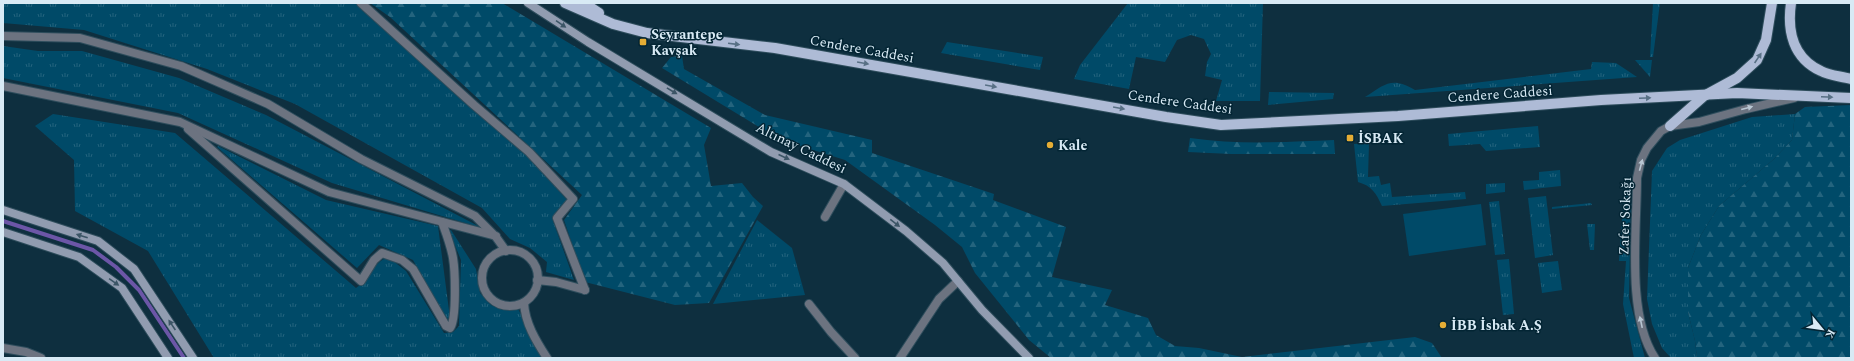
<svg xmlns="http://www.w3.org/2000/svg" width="1854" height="361" viewBox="0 0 1854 361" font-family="Spectral,serif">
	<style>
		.grass { fill: url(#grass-tufts) }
		.forest { fill: url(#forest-firs) }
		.pitch { fill: #004a68 }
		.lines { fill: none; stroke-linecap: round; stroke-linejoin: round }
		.stream { stroke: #6c56a7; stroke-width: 4 }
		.street-casing { stroke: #2e4d5c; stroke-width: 10 }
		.secondary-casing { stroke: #2e4d5c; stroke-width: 10 }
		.primary-casing { stroke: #2e4d5c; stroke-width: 12 }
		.street { stroke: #6c7380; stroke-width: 8 }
		.secondary { stroke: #919cb0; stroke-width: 8 }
		.primary { stroke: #aebbd6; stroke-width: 10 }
		.oneway { fill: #3c5566 }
		.oneway2 { fill: #587085 }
		.oneway3 { fill: #b8c6d2 }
		.poi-dot { fill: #e5ad35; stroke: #032534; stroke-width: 1.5 }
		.labels { text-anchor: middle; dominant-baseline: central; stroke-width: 3; stroke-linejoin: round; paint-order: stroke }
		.poi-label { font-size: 14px; font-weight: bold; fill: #d8eaf5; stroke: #032534; text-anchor: start }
		.street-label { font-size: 14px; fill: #d8eaf5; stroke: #032534 }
	</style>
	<defs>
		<pattern id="grass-tufts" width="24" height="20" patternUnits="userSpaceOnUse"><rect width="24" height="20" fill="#004a68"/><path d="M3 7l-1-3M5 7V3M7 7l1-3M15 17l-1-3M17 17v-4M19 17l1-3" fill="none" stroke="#24647e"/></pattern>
		<pattern id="forest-firs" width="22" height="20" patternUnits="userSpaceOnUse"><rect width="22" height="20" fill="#004a68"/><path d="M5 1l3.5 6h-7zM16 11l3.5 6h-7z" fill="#24647e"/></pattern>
	</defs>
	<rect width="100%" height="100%" fill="#0e2f3f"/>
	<!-- grass -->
	<g class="grass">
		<polygon points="3,3 357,3 525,154 568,201 552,218 574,280 546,272 547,262 530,248 510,239 482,208 295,104 207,69 84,30 3,23"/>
		<polygon points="1128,3 1263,3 1260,101 1216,101 1222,80 1205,76 1207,62 1211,54 1204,39 1191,35 1177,40 1165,62 1136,57 1129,89 1074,79 1080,65"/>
		<polygon points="1653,3 1660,3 1653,57 1650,57"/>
		<polygon points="947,42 1043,57 1040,70 941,53"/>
		<polygon points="3,46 38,51 82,51 179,78 266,115 482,228 332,183 178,113 3,78"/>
		<polygon points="1635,60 1652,60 1650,77"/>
		<path d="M 1592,62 L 1616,63 L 1637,77 L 1365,97 C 1385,84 1392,76 1415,90 L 1591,69 Z"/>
		<polygon points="1269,92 1334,93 1333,99 1268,105"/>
		<path d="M 53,114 L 175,133 L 356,288 C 372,278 372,263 388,257 L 406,271 L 444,333 L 453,332 L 459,326 L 461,260 L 449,231 L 451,230 L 476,269 L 480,293 L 491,305 L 503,310 L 518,309 L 546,358 L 214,358 L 148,251 L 75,211 L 74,160 L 35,126 Z"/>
		<polygon points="1795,114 1792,140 1774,159 1719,206 1701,235 1688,268 1688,312 1695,341 1697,358 1671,358 1662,348 1652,324 1647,299 1652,171 1667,148 1680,140 1752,117"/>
		<polygon points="1538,126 1540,147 1486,151 1480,144 1449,146 1448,134"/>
		<path d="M 1369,143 L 1368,177 L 1379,176 L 1381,185 L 1390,183 L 1392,197 L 1465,192 L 1466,199 L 1382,206 C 1376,193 1372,186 1358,182 L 1354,144 Z"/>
		<polygon points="218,146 326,200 438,226 450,318 446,319 413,260 379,245 357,268 217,147"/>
		<polygon points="1560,170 1561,186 1524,190 1523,181 1539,180 1539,172"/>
		<polygon points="1505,183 1505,192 1486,194 1486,184"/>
		<polygon points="1629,187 1631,189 1629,298 1645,358 1634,358 1623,304 1626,261 1619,261 1624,194"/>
		<polygon points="1546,196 1553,255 1535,258 1528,198"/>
		<polygon points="1499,201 1505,254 1495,255 1489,202"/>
		<polygon points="1591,203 1592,205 1552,209 1552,207"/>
		<polygon points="757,220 792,248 805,295 713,304"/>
		<polygon points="1587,224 1595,224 1594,250 1590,250"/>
		<polygon points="1509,259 1514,314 1503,315 1497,260"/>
		<polygon points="1558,261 1562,290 1542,293 1538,263"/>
	</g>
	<!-- forest -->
	<g class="forest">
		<polygon points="370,3 502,3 711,128 704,145 711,186 742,183 753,197 763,206 709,303 675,305 585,282 564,220 582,195 390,17"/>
		<polygon points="682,56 684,69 765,115 872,140 872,153 994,194 993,200 1066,227 1052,277 1112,290 1105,305 1148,318 1156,335 1175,346 1199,348 1242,357 1415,337 1432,343 1442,358 1051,358 1029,340 975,273 962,247 935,225 845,160 791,143 759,127 662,68 671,57"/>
		<polygon points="1851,105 1851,358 1697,358 1695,341 1688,312 1688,268 1701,235 1719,206 1774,159 1792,140 1795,114 1805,107"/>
		<path d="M 1190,138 C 1238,145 1286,142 1334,140 L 1335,154 L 1231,154 L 1188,152 Z"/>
	</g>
	<!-- pitch -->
	<polygon class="pitch" points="1481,204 1486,245 1409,256 1403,214"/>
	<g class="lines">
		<!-- stream -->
		<polyline class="stream" points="3,221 93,250 116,267 139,290 184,358"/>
		<!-- street casing -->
		<g class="street-casing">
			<g id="street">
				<polyline points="361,3 474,105 529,152 573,199 557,218 585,290"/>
				<polyline points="3,36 80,38 181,66 268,104 361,159 475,216 496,237 506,251"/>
				<polyline points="3,86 180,122 329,192 496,236"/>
				<path d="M 188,129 L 361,281 L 374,260 L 382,253 L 402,260 L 413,269 L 446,326 L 450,328 C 457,319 455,270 453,258 C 451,246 446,233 442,222"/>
				<polyline points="825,217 844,184"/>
				<circle cx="510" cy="278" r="28"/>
				<polyline points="537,280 556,282 585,290"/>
				<path d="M 524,303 C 525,323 536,341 547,358"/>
				<polyline points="809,304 831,332 855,358"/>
				<polyline points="3,348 26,352 41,358"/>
				<polyline points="900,358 939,299 958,281"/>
				<path d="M 1655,358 C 1626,315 1637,229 1637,178 L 1641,160 L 1647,148 L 1661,131 L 1670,126 L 1699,122 L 1746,109 L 1794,98"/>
			</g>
		</g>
		<!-- secondary casing -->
		<g class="secondary-casing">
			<g id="secondary">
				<polyline points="528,3 588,42 771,152 844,184 906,231 943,263 982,310 1029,358"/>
				<polyline points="3,210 98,241 134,269 193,358"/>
				<polyline points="3,232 79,257 122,288 168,358"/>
			</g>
		</g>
		<!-- primary casing -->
		<g class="primary-casing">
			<g id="primary">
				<polyline points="565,3 613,24 647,33 775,48 1166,117 1221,125 1398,116 1601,100 1737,93 1851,98"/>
				<polyline points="584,3 599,13"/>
				<path d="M 1791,3 C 1787,31 1793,58 1821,71 C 1830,76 1841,76 1851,79"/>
				<polyline points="1670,126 1704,96 1737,78 1757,60 1766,40 1772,3"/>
			</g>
		</g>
		<!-- street -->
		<use href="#street" class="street"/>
		<!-- secondary -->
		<use href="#secondary" class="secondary"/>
		<!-- primary -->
		<use href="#primary" class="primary"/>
	</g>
	<!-- one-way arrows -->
	<defs><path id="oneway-solid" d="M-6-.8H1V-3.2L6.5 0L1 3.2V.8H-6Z"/></defs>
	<g class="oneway">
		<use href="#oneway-solid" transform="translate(561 24) rotate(34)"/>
		<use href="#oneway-solid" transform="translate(672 91) rotate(31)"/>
		<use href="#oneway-solid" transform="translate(784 157) rotate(24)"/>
		<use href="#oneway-solid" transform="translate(895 223) rotate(38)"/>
		<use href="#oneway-solid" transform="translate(82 236) rotate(-162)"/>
		<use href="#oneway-solid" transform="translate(114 282) rotate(35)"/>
		<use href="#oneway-solid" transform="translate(172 325) rotate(-124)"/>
	</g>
	<g class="oneway2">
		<use href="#oneway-solid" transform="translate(734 44) rotate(7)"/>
		<use href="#oneway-solid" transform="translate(1758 58) rotate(-56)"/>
		<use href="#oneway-solid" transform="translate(863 63) rotate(10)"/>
		<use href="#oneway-solid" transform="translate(991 86) rotate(10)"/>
		<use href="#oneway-solid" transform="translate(1827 97) rotate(2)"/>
		<use href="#oneway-solid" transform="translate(1645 98) rotate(-3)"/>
		<use href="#oneway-solid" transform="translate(1119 108) rotate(10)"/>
	</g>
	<g class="oneway3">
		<use href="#oneway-solid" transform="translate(1747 108) rotate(-15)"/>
		<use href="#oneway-solid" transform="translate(1641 165) rotate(-75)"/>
		<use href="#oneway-solid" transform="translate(1641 322) rotate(-102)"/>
	</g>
	<!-- markers -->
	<g class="poi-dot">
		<rect x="639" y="38" width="8" height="8" rx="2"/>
		<rect x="1346" y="134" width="8" height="8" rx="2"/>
		<circle cx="1050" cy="145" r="4"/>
		<circle cx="1443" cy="325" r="4"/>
	</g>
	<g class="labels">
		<!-- poi labels -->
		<g class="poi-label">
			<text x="651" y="34">Seyrantepe<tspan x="651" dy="16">Kavşak</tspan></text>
			<text x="1358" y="138">İSBAK</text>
			<text x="1058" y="145">Kale</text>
			<text x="1451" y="325">İBB İsbak A.Ş</text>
		</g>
		<!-- street labels -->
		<g class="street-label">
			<text transform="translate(862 49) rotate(10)">Cendere Caddesi</text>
			<text transform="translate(1500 94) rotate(-4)">Cendere Caddesi</text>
			<text transform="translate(1180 102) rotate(8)">Cendere Caddesi</text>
			<text transform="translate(801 148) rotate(26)">Altınay Caddesi</text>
			<text transform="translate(1625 216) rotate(-88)">Zafer Sokağı</text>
		</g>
	</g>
	<!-- border -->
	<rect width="1854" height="361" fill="none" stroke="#d8eaf5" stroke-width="8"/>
	<!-- north arrow -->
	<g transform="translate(1822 329) rotate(119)" stroke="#032534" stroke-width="3" paint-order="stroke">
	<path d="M0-3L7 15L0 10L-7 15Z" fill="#d8eaf5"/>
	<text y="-6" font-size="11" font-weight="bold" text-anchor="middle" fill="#d8eaf5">K</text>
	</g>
</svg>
